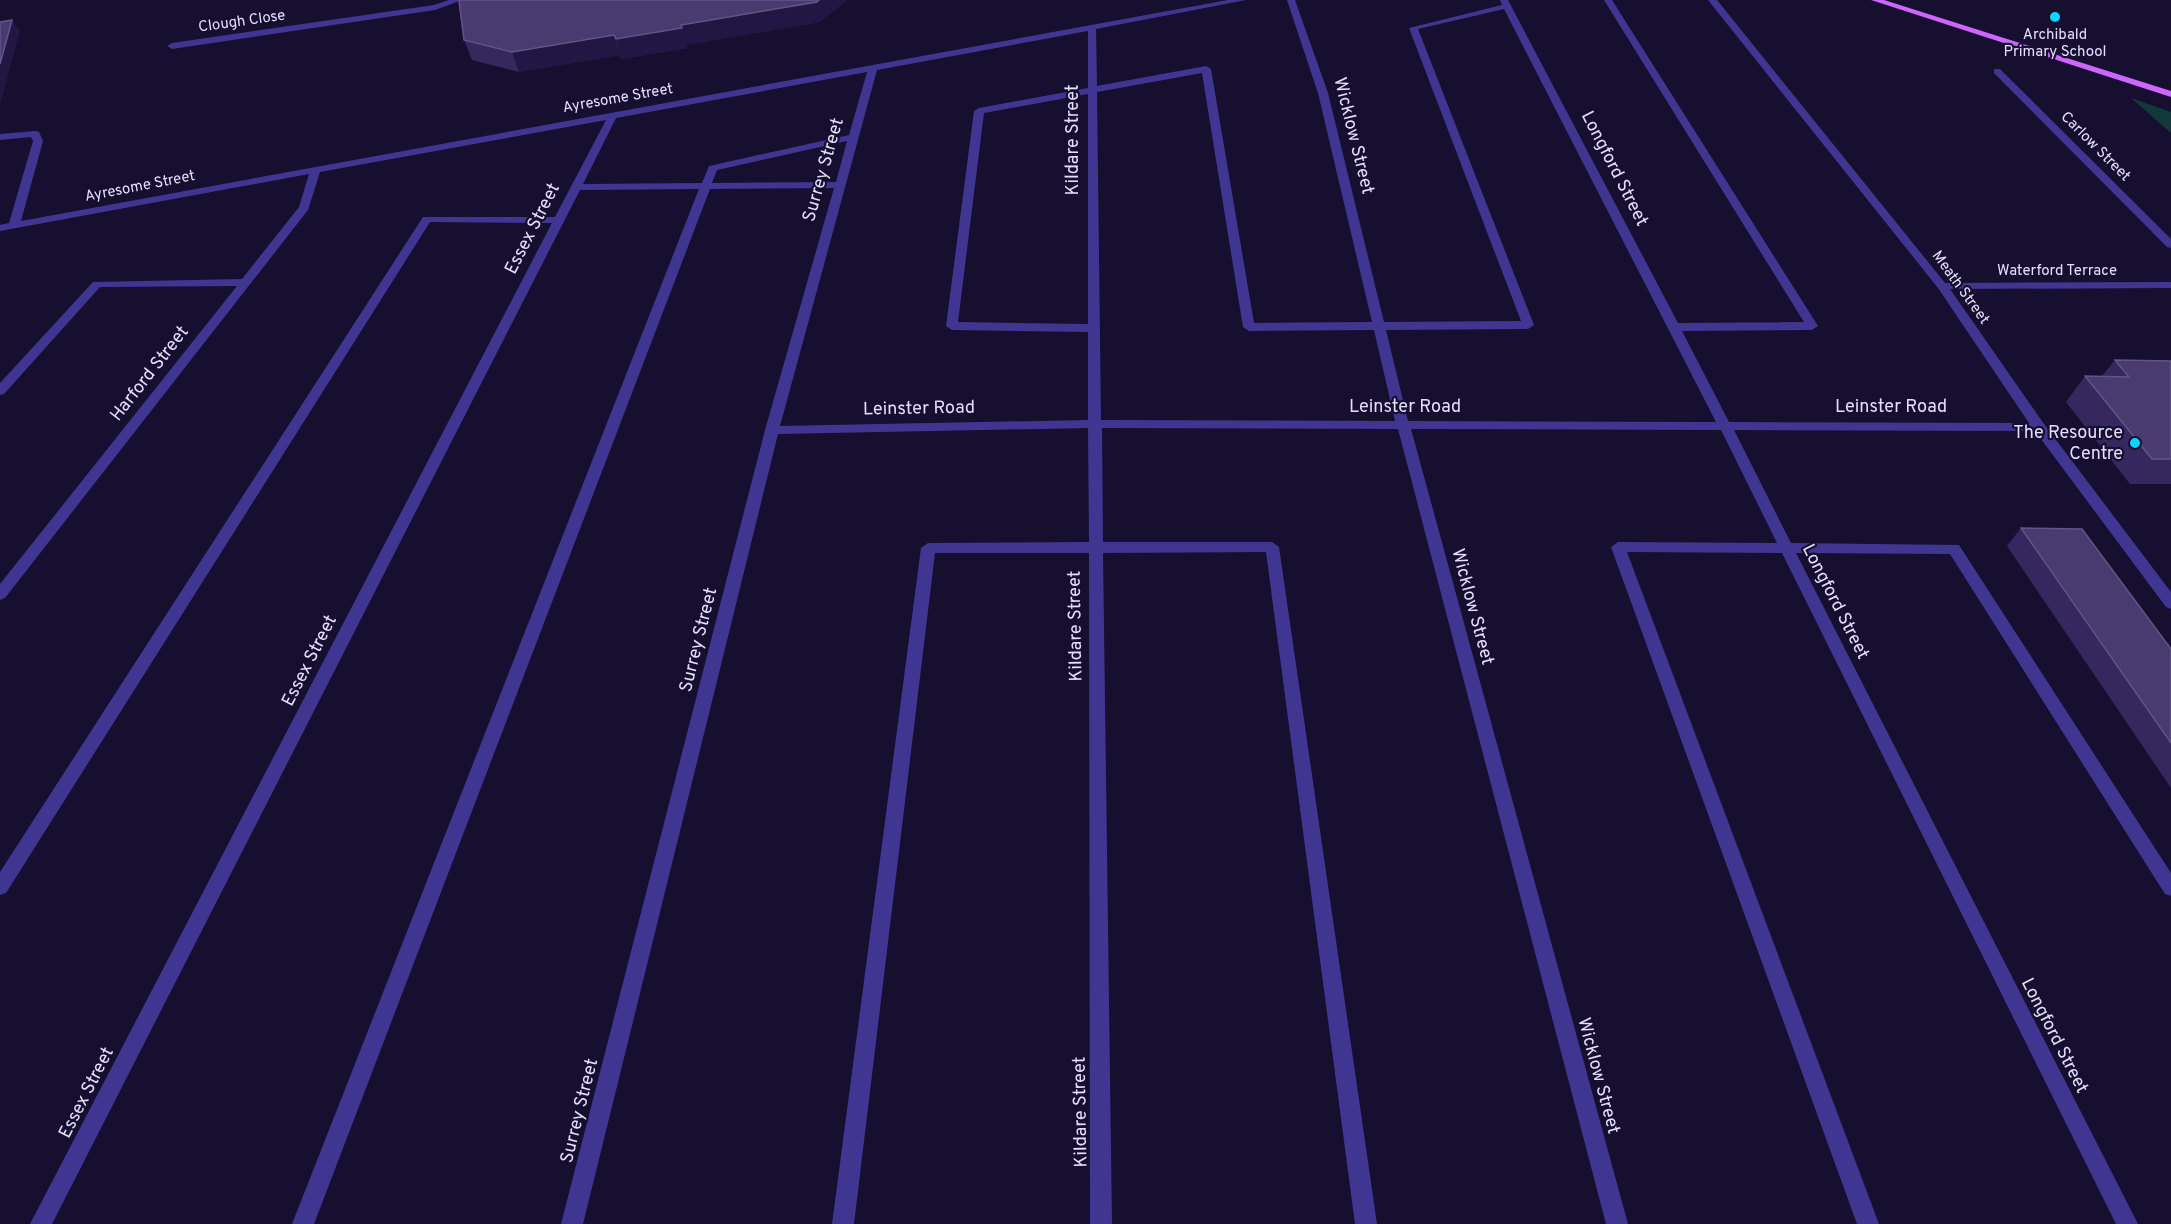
<svg xmlns="http://www.w3.org/2000/svg" width="2171" height="1224" viewBox="0 0 2171 1224" font-family="Overpass,sans-serif">
	<style>
		.green { fill: #12393a }
		.lines { fill: none; stroke-linecap: round; stroke-linejoin: round }
		.minor { fill: #403692; fill-rule: evenodd }
		.major { fill: #cf65ff; fill-rule: evenodd }
		.wall { fill: #36285e }
		.shaded-wall { fill: #221644 }
		.building { fill: #493b6f; stroke: #615586; stroke-width: 1.5 }
		.poi-dot { fill: #0ad7ff; stroke: #170f2f; stroke-width: 2 }
		.labels { text-anchor: middle; dominant-baseline: central; stroke-width: 4.5; stroke-linejoin: round; paint-order: stroke }
		.far-street-label { font-size: 15px; fill: #e4deff; stroke: #170f2f }
		.far-poi-label { font-size: 15px; fill: #e4deff; stroke: #170f2f }
		.street-label { font-size: 18px; fill: #e4deff; stroke: #170f2f }
		.poi-label { font-size: 18px; fill: #e4deff; stroke: #170f2f; text-anchor: end }
	</style>
	<rect width="100%" height="100%" fill="#170f2f"/>
	<!-- green -->
	<polygon class="green" points="2131,98 2171,112 2171,133"/>
	<g class="lines">
		<!-- minor -->
		<g class="minor">
			<polygon points="449,0 462,0 435,10 172,49 167,46 172,43 434,5"/>
			<path d="M 1228,0 L 1246,0 L 1096,29 L 1097,86 L 1206,66 L 1211,69 L 1254,323 L 1372,322 L 1318,93 L 1287,0 L 1295,0 L 1328,93 L 1384,322 L 1521,321 L 1409,28 L 1502,5 L 1500,0 L 1508,0 L 1678,323 L 1804,322 L 1604,0 L 1612,0 L 1818,326 L 1812,330 L 1682,331 L 1729,422 L 2029,423 L 1938,288 L 1708,0 L 1717,0 L 1945,283 L 2171,282 L 2171,288 L 1950,289 L 2044,424 L 2171,592 L 2171,609 L 2166,607 L 2035,431 L 1734,430 L 1791,543 L 1959,545 L 2171,873 L 2171,896 L 2165,894 L 1950,554 L 1796,553 L 2138,1224 L 2116,1224 L 1782,553 L 1627,552 L 1879,1224 L 1857,1224 L 1611,547 L 1618,542 L 1777,543 L 1721,430 L 1411,429 L 1628,1224 L 1606,1224 L 1398,429 L 1102,428 L 1103,542 L 1272,542 L 1279,547 L 1377,1224 L 1355,1224 L 1266,552 L 1103,553 L 1112,1224 L 1090,1224 L 1089,553 L 935,553 L 854,1224 L 832,1224 L 921,548 L 928,543 L 1089,542 L 1088,428 L 778,434 L 583,1224 L 561,1224 L 765,430 L 834,188 L 710,189 L 314,1224 L 292,1224 L 699,189 L 580,190 L 52,1224 L 30,1224 L 552,223 L 430,222 L 6,893 L 0,895 L 0,872 L 423,217 L 555,217 L 606,120 L 320,172 L 308,210 L 5,598 L 0,600 L 0,584 L 237,286 L 100,287 L 4,394 L 0,395 L 0,383 L 93,282 L 242,279 L 299,207 L 309,174 L 0,231 L 0,225 L 9,223 L 33,141 L 31,137 L 0,140 L 0,134 L 35,131 L 39,132 L 43,141 L 21,221 ZM 1504,9 L 1716,422 L 1408,421 L 1386,330 L 1528,329 L 1534,325 L 1418,29 ZM 1088,31 L 1088,88 L 979,108 L 974,111 L 946,326 L 952,330 L 1088,332 L 1088,420 L 780,426 L 877,70 ZM 867,72 L 849,135 L 709,166 L 702,183 L 583,184 L 616,118 ZM 1202,73 L 1243,327 L 1249,331 L 1374,330 L 1395,421 L 1101,420 L 1097,92 ZM 1088,94 L 1088,324 L 958,322 L 984,113 ZM 847,141 L 836,182 L 712,183 L 717,170 Z"/>
			<polygon points="1994,69 2000,69 2171,239 2171,248 2167,247 1994,73"/>
		</g>
		<!-- major -->
		<polygon class="major" points="1871,0 1884,0 2171,91 2171,97"/>
	</g>
	<!-- wall -->
	<g class="wall">
		<polygon points="820,22 686,45 687,48 621,59 620,55 519,72 472,60 464,40"/>
		<polygon points="2115,360 2171,361 2171,484 2130,484 2066,402 2085,376 2102,376"/>
		<polygon points="2021,528 2171,649 2171,788 2007,546"/>
	</g>
	<!-- shaded-wall -->
	<g class="shaded-wall">
		<polygon points="819,0 848,0 820,22 686,45 687,48 621,59 616,39 681,25"/>
		<polygon points="12,20 20,31 0,105 0,64"/>
		<polygon points="614,35 620,55 519,72 512,52"/>
	</g>
	<!-- building -->
	<g class="building">
		<polygon points="461,0 819,0 817,2 681,25 682,28 616,39 614,35 512,52 464,40 459,1"/>
		<polygon points="12,20 0,64 0,22"/>
		<polygon points="2115,360 2171,361 2171,459 2152,459 2085,376 2129,377"/>
		<polygon points="2021,528 2082,529 2171,649 2171,743"/>
	</g>
	<!-- markers -->
	<g class="poi-dot">
		<circle cx="2055" cy="17" r="6"/>
		<circle cx="2135" cy="443" r="6"/>
	</g>
	<g class="labels">
		<!-- far-street labels -->
		<g class="far-street-label">
			<text transform="translate(242 22) rotate(-8)">Clough Close</text>
			<text transform="translate(618 99) rotate(-10)">Ayresome Street</text>
			<text transform="translate(2095 147) rotate(45)">Carlow Street</text>
			<text transform="translate(140 187) rotate(-11)">Ayresome Street</text>
			<text x="2057" y="271">Waterford Terrace</text>
			<text transform="translate(1960 288) rotate(54)">Meath Street</text>
		</g>
		<!-- far-poi labels -->
		<g class="far-poi-label">
			<text x="2055" y="35">Archibald<tspan x="2055" dy="17">Primary School</tspan></text>
		</g>
		<!-- street labels -->
		<g class="street-label">
			<text transform="translate(1353 136) rotate(76)">Wicklow Street</text>
			<text transform="translate(1073 140) rotate(-90)">Kildare Street</text>
			<text transform="translate(1614 169) rotate(63)">Longford Street</text>
			<text transform="translate(824 170) rotate(-74)">Surrey Street</text>
			<text transform="translate(533 229) rotate(-63)">Essex Street</text>
			<text transform="translate(150 374) rotate(-52)">Harford Street</text>
			<text x="1405" y="407">Leinster Road</text>
			<text x="1891" y="407">Leinster Road</text>
			<text transform="translate(919 409) rotate(-1)">Leinster Road</text>
			<text transform="translate(1835 602) rotate(63)">Longford Street</text>
			<text transform="translate(1472 607) rotate(75)">Wicklow Street</text>
			<text transform="translate(1076 626) rotate(-91)">Kildare Street</text>
			<text transform="translate(699 640) rotate(-76)">Surrey Street</text>
			<text transform="translate(310 661) rotate(-63)">Essex Street</text>
			<text transform="translate(2054 1036) rotate(63)">Longford Street</text>
			<text transform="translate(1598 1076) rotate(75)">Wicklow Street</text>
			<text transform="translate(87 1093) rotate(-63)">Essex Street</text>
			<text transform="translate(580 1111) rotate(-76)">Surrey Street</text>
			<text transform="translate(1081 1112) rotate(-91)">Kildare Street</text>
		</g>
		<!-- poi labels -->
		<g class="poi-label">
			<text x="2123" y="433">The Resource<tspan x="2123" dy="21">Centre</tspan></text>
		</g>
	</g>
</svg>
